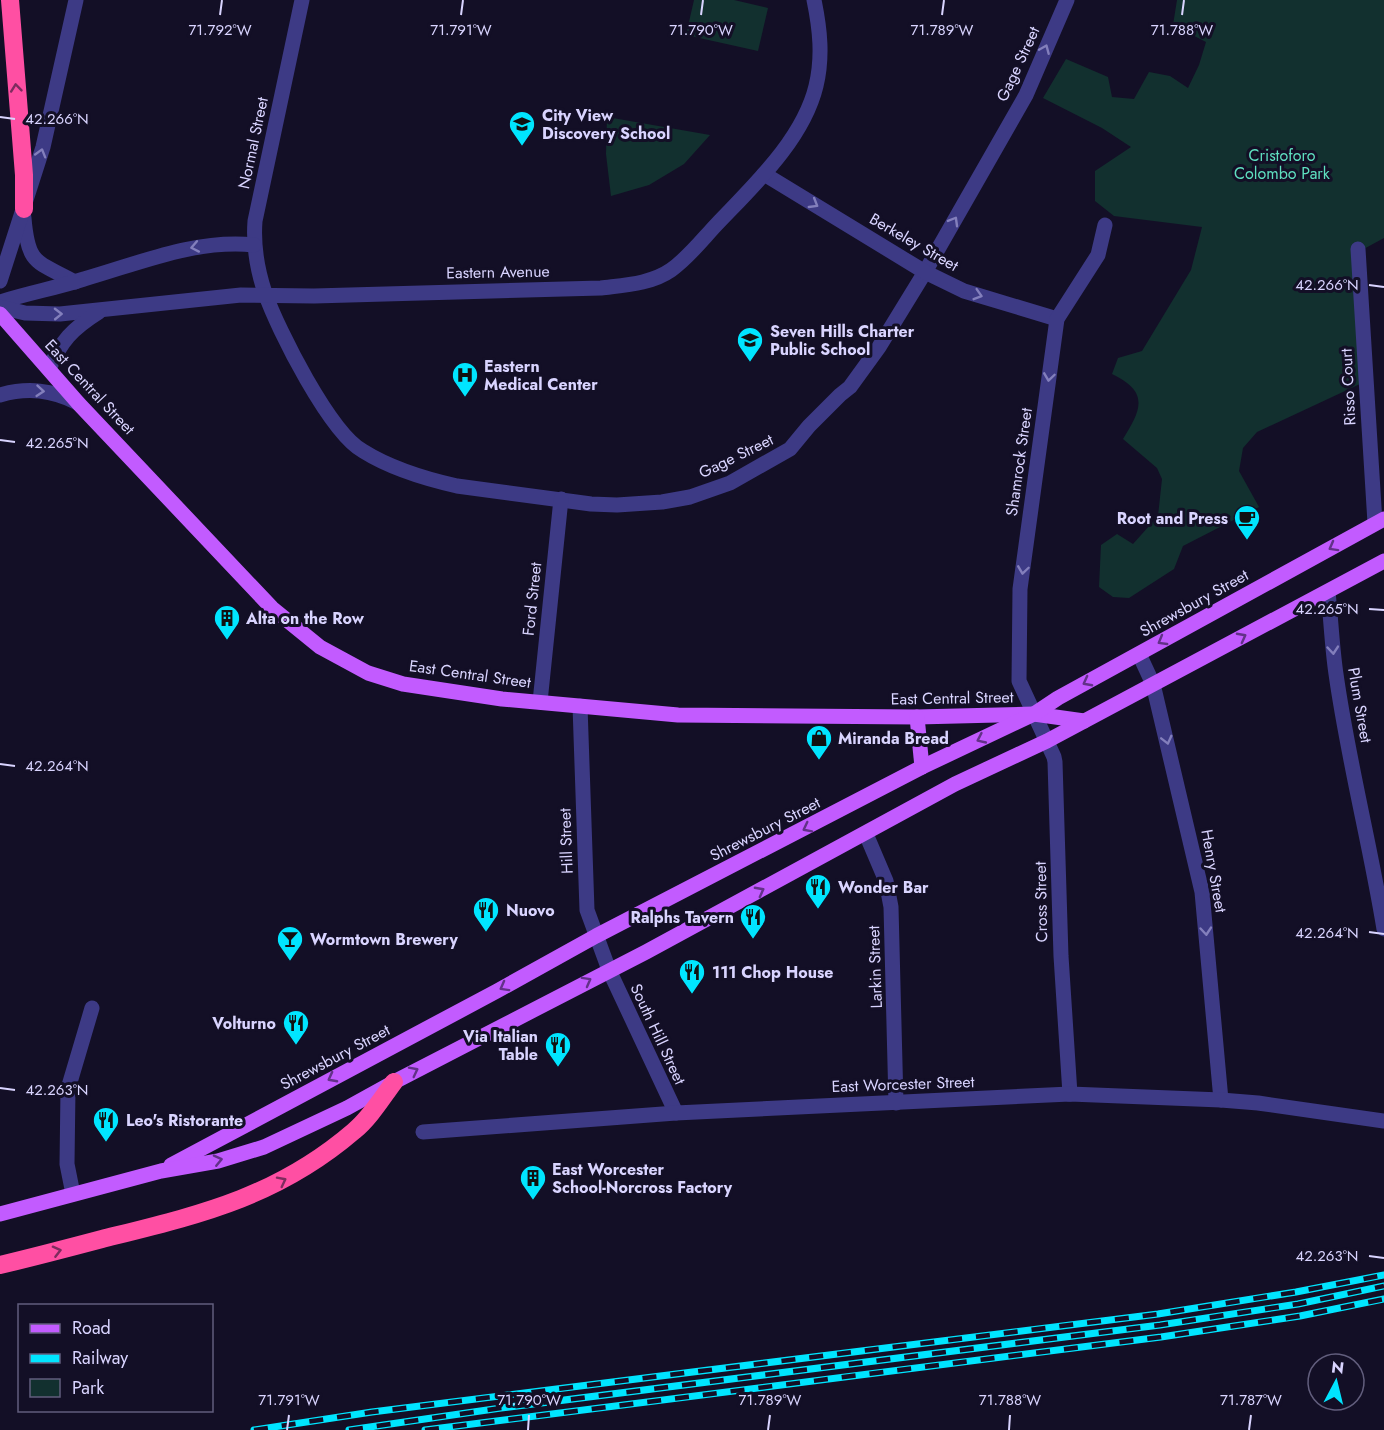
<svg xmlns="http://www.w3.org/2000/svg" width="1384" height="1430" viewBox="0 0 1384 1430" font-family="Jost,sans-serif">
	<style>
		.green { fill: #12302f }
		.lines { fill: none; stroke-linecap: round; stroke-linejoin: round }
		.minor { stroke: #3d3a85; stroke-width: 15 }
		.major { stroke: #c25bff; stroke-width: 15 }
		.highway { stroke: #ff4fa3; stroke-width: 18 }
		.rail-casing { stroke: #00e5ff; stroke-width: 7 }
		.rail { stroke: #130f26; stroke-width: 4.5; stroke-dasharray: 14; stroke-linecap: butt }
		.oneway { stroke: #837fbc }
		.oneway2 { stroke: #7d2c5e }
		.oneway3 { stroke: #623188 }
		.ticks { fill: none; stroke: #d9d4ff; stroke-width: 2 }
		.labels { text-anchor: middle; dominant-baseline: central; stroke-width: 6; stroke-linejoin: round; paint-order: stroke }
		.street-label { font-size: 16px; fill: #d9d4ff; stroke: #130f26 }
		.poi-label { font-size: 16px; font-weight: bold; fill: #d9d4ff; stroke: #130f26; text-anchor: start }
		.park-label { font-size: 16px; fill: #5fe0c0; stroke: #130f26 }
		.ticks-label { font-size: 15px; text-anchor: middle; fill: #d9d4ff; stroke: #130f26; stroke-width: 6; stroke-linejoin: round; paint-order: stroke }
	</style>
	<rect width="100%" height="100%" fill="#130f26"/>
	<!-- green -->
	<g class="green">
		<polygon points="694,0 734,0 768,8 758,51 686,35"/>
		<path d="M 1177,0 L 1384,0 L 1384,238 L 1360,251 L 1360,384 L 1257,432 L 1243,448 L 1239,471 L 1259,507 L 1183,546 L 1174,569 L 1129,598 L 1113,597 L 1099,587 L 1101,545 L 1117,534 L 1133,544 L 1158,516 L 1162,479 L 1157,468 L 1123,439 C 1141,410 1150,392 1112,374 L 1118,358 L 1142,351 L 1191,270 L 1202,227 L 1114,216 L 1095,201 L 1095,171 L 1131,147 L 1102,128 L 1043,98 L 1066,59 L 1108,77 L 1112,97 L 1134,99 L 1149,72 L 1170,76 L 1188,88 L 1199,65 L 1206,42 L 1173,25 Z"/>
		<polygon points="607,117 710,135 684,164 649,185 611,196 606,154"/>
	</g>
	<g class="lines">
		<!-- minor -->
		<g class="minor">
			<path d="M 302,0 L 255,221 C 253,247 257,269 265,293 C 278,330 330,433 363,451 C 390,468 426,479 457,486 L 591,504 L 617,505 L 662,502 L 690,497 L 730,483 L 790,449 L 809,426 L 840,395 L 850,387 L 879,347 L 925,272 L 1026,95 L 1067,0"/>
			<polyline points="764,174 925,272 964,291 1057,319"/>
			<path d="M 24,218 C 28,266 37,261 75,282"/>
			<polyline points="1358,249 1375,523"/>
			<polyline points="0,281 43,147 76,0"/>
			<path d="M 0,302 C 28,293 56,288 84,279 C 140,263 195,239 254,245"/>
			<path d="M 0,307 L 25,313 L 60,314 L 241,295 L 314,296 L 601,288 C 624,285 651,284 671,270 C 688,258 702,240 716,225 C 753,186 803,140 816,86 C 823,57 820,29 814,0"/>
			<path d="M 49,369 C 61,341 72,329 99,312"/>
			<path d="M 0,395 C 28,387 52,390 78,403"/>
			<path d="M 1328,592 C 1331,619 1332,647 1336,674 C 1348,760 1370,843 1384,929"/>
			<polyline points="1139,654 1153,684 1202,892 1221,1100"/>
			<polyline points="540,702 561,499"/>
			<polyline points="580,706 587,910 609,970 676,1113"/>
			<polyline points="866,834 886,881 891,907 896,1103"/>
			<polyline points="1070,1094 1061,956 1055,762 1054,757 1019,681 1020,589 1057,319 1098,255 1105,225"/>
			<polyline points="423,1132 676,1113 1070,1094 1221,1100 1258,1103 1384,1121"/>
			<polyline points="73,1194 67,1164 68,1089 92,1008"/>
		</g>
		<!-- major -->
		<g class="major">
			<polyline points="0,314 79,404 272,608 320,647 368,673 403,684 502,699 678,715 917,717 1034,714 1084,721"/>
			<polyline points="917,717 922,767"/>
			<polyline points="171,1165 497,991 596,936 922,767 1034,714 1058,698 1384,519"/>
			<polyline points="0,1214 161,1171 218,1161 264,1147 347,1108 394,1082 646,952 955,784 1047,741 1384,561"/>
		</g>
		<!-- highway -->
		<g class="highway">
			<polyline points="10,0 24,175 24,209"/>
			<path d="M 0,1265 C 34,1257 68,1248 102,1239 C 198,1215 276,1198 354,1131 C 370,1118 382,1098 394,1082"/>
		</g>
		<!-- rail casing -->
		<g class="rail-casing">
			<g id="rail">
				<polyline points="254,1430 372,1412 1158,1314 1296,1292 1384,1275"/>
				<polyline points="349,1430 501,1408 1160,1325 1298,1304 1384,1286"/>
				<polyline points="425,1430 1161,1337 1300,1316 1384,1299"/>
			</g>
		</g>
		<!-- rail -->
		<use href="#rail" class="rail"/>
	</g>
	<!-- one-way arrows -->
	<defs><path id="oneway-chevron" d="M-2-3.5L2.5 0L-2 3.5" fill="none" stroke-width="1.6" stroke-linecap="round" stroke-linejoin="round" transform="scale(1.5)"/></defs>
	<g class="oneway">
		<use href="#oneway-chevron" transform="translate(1045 49) rotate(-67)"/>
		<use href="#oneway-chevron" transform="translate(41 153) rotate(-74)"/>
		<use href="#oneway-chevron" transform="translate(814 204) rotate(31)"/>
		<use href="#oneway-chevron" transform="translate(954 221) rotate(-60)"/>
		<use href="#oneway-chevron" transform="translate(195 247) rotate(169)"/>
		<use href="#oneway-chevron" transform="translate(978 295) rotate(17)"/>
		<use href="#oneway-chevron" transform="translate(58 314) rotate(-1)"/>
		<use href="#oneway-chevron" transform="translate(1049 377) rotate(98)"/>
		<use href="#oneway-chevron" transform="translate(40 391) rotate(5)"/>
		<use href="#oneway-chevron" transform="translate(1023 570) rotate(98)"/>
		<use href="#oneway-chevron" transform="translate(1333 650) rotate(85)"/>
		<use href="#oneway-chevron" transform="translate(1167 740) rotate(76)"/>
		<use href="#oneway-chevron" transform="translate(1206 931) rotate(85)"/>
	</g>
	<g class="oneway2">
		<use href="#oneway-chevron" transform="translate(16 88) rotate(-96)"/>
		<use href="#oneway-chevron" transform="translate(282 1181) rotate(-27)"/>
		<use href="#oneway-chevron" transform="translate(57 1251) rotate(-14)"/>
	</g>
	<g class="oneway3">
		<use href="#oneway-chevron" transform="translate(1333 547) rotate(151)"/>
		<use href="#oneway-chevron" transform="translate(1242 637) rotate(-28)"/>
		<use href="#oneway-chevron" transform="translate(1162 641) rotate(150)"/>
		<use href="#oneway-chevron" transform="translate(1087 682) rotate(152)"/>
		<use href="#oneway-chevron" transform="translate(981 739) rotate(155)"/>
		<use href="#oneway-chevron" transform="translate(807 828) rotate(153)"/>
		<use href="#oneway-chevron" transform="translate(760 891) rotate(-28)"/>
		<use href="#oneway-chevron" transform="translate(587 981) rotate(-29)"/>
		<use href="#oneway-chevron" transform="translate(504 987) rotate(151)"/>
		<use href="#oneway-chevron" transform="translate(414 1071) rotate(-27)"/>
		<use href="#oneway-chevron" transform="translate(332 1078) rotate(152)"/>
		<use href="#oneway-chevron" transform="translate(218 1160) rotate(-13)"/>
	</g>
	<!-- ticks -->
	<path class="ticks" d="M 220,15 L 222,0M 461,15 L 463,0M 701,15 L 703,0M 942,15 L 944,0M 1182,15 L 1184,0M 0,117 L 15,119M 1369,285 L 1384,287M 0,440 L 15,442M 1369,609 L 1384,610M 0,764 L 15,766M 1369,932 L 1384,934M 0,1088 L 15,1090M 1369,1256 L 1384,1258M 287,1430 L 289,1415M 528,1430 L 529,1415M 768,1430 L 770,1415M 1009,1430 L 1010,1415M 1249,1430 L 1251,1415"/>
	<!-- icons -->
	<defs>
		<g id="school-pin" transform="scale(1.35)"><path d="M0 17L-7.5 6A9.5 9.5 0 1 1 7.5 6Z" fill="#00e5ff" stroke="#130f26"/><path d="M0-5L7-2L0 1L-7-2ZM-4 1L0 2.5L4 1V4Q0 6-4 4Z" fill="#111"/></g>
		<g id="hospital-pin" transform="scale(1.35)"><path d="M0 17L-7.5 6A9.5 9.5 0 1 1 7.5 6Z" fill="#00e5ff" stroke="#130f26"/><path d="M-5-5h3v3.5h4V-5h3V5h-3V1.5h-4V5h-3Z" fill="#111"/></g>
		<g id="cafe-pin" transform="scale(1.35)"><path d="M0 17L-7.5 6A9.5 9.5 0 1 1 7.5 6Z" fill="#00e5ff" stroke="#130f26"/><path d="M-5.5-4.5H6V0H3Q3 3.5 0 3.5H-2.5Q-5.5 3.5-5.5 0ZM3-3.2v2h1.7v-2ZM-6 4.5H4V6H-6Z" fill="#111"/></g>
		<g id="building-pin" transform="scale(1.35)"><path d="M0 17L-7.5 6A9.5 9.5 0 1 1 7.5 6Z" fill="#00e5ff" stroke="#130f26"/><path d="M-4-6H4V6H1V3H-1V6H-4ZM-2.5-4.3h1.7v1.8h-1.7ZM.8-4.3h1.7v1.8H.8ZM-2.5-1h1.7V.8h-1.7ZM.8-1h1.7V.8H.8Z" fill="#111"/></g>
		<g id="shop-pin" transform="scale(1.35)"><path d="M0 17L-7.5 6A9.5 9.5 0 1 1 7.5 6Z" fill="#00e5ff" stroke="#130f26"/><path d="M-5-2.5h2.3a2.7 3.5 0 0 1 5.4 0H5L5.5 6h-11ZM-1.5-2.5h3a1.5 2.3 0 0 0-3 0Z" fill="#111"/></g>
		<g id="restaurant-pin" transform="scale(1.35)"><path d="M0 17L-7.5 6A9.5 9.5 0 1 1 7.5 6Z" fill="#00e5ff" stroke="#130f26"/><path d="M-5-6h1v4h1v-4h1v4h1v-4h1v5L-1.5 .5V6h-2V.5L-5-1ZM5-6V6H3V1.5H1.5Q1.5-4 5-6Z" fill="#111"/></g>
		<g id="bar-pin" transform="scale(1.35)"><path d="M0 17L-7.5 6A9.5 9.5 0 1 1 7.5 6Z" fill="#00e5ff" stroke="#130f26"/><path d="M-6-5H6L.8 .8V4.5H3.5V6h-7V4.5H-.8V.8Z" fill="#111"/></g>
	</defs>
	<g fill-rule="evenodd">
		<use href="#school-pin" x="522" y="124"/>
		<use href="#school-pin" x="750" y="340"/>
		<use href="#hospital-pin" x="465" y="375"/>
		<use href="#cafe-pin" x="1247" y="518"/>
		<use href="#building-pin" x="227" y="618"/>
		<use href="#shop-pin" x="819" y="738"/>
		<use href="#restaurant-pin" x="818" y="887"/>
		<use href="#restaurant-pin" x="486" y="910"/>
		<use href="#restaurant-pin" x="753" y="917"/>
		<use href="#bar-pin" x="290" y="939"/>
		<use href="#restaurant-pin" x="692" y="972"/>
		<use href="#restaurant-pin" x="296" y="1023"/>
		<use href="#restaurant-pin" x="558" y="1045"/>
		<use href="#restaurant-pin" x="106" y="1120"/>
		<use href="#building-pin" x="533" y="1178"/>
	</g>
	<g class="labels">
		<!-- street labels -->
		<g class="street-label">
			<text transform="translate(1018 64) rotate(-65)">Gage Street</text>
			<text transform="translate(253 143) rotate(-78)">Normal Street</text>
			<text transform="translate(914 242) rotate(30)">Berkeley Street</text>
			<text transform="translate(498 272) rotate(-1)">Eastern Avenue</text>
			<text transform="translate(90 387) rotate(47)">East Central Street</text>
			<text transform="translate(1348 387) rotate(-93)">Risso Court</text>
			<text transform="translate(736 456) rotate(-26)">Gage Street</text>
			<text transform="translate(1019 462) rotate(-82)">Shamrock Street</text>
			<text transform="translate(532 599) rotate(-84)">Ford Street</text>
			<text transform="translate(1194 603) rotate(-29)">Shrewsbury Street</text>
			<text transform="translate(470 674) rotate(8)">East Central Street</text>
			<text transform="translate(952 698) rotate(-1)">East Central Street</text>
			<text transform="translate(1360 705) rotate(80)">Plum Street</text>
			<text transform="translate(765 829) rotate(-27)">Shrewsbury Street</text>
			<text transform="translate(566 841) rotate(-92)">Hill Street</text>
			<text transform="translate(1214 871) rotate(80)">Henry Street</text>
			<text transform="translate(1041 902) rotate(-91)">Cross Street</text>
			<text transform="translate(875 967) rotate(-92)">Larkin Street</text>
			<text transform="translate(658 1034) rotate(65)">South Hill Street</text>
			<text transform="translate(335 1057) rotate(-28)">Shrewsbury Street</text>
			<text transform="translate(903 1084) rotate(-2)">East Worcester Street</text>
		</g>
		<!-- poi labels -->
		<g class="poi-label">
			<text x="542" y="115">City View<tspan x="542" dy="18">Discovery School</tspan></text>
			<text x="770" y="331">Seven Hills Charter<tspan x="770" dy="18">Public School</tspan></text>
			<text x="484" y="366">Eastern<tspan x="484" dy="18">Medical Center</tspan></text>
			<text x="1228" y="518" text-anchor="end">Root and Press</text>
			<text x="246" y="618">Alta on the Row</text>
			<text x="838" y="738">Miranda Bread</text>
			<text x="838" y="887">Wonder Bar</text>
			<text x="506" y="910">Nuovo</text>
			<text x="734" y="917" text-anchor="end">Ralphs Tavern</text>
			<text x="310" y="939">Wormtown Brewery</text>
			<text x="712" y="972">111 Chop House</text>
			<text x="276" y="1023" text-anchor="end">Volturno</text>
			<text x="538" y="1036" text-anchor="end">Via Italian<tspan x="538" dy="18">Table</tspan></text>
			<text x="126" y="1120">Leo's Ristorante</text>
			<text x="552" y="1169">East Worcester<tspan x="552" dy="18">School-Norcross Factory</tspan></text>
		</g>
		<!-- park labels -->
		<g class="park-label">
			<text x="1282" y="155">Cristoforo<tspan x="1282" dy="18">Colombo Park</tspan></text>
		</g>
	</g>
	<g class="ticks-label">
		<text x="220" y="35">71.792°W</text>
		<text x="461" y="35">71.791°W</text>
		<text x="701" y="35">71.790°W</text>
		<text x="942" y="35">71.789°W</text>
		<text x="1182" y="35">71.788°W</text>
		<text x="57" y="124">42.266°N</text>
		<text x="1327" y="290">42.266°N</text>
		<text x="57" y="448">42.265°N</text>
		<text x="1327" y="614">42.265°N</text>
		<text x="57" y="771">42.264°N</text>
		<text x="1327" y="938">42.264°N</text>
		<text x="57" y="1095">42.263°N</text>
		<text x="1327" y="1261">42.263°N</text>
		<text x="289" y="1405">71.791°W</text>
		<text x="529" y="1405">71.790°W</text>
		<text x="770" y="1405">71.789°W</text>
		<text x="1010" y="1405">71.788°W</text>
		<text x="1251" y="1405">71.787°W</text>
	</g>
	<!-- legend -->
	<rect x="18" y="1304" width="195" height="108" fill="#130f26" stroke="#625e7d" stroke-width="1.5"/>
	<rect x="30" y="1324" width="30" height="9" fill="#c25bff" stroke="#625e7d" stroke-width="1.5"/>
	<text x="72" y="1334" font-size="18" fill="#d9d4ff">Road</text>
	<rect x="30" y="1354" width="30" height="9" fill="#00e5ff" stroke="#625e7d" stroke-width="1.5"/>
	<text x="72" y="1364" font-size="18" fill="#d9d4ff">Railway</text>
	<rect x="30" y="1379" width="30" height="18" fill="#12302f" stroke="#625e7d" stroke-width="1.5"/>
	<text x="72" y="1394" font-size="18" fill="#d9d4ff">Park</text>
	<!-- north arrow -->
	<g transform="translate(1336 1382) rotate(7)"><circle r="28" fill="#130f26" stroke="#625e7d" stroke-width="1.5"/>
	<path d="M0-4.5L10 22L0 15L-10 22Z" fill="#00e5ff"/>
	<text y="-9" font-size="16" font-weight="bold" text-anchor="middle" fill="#d9d4ff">N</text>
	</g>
</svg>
